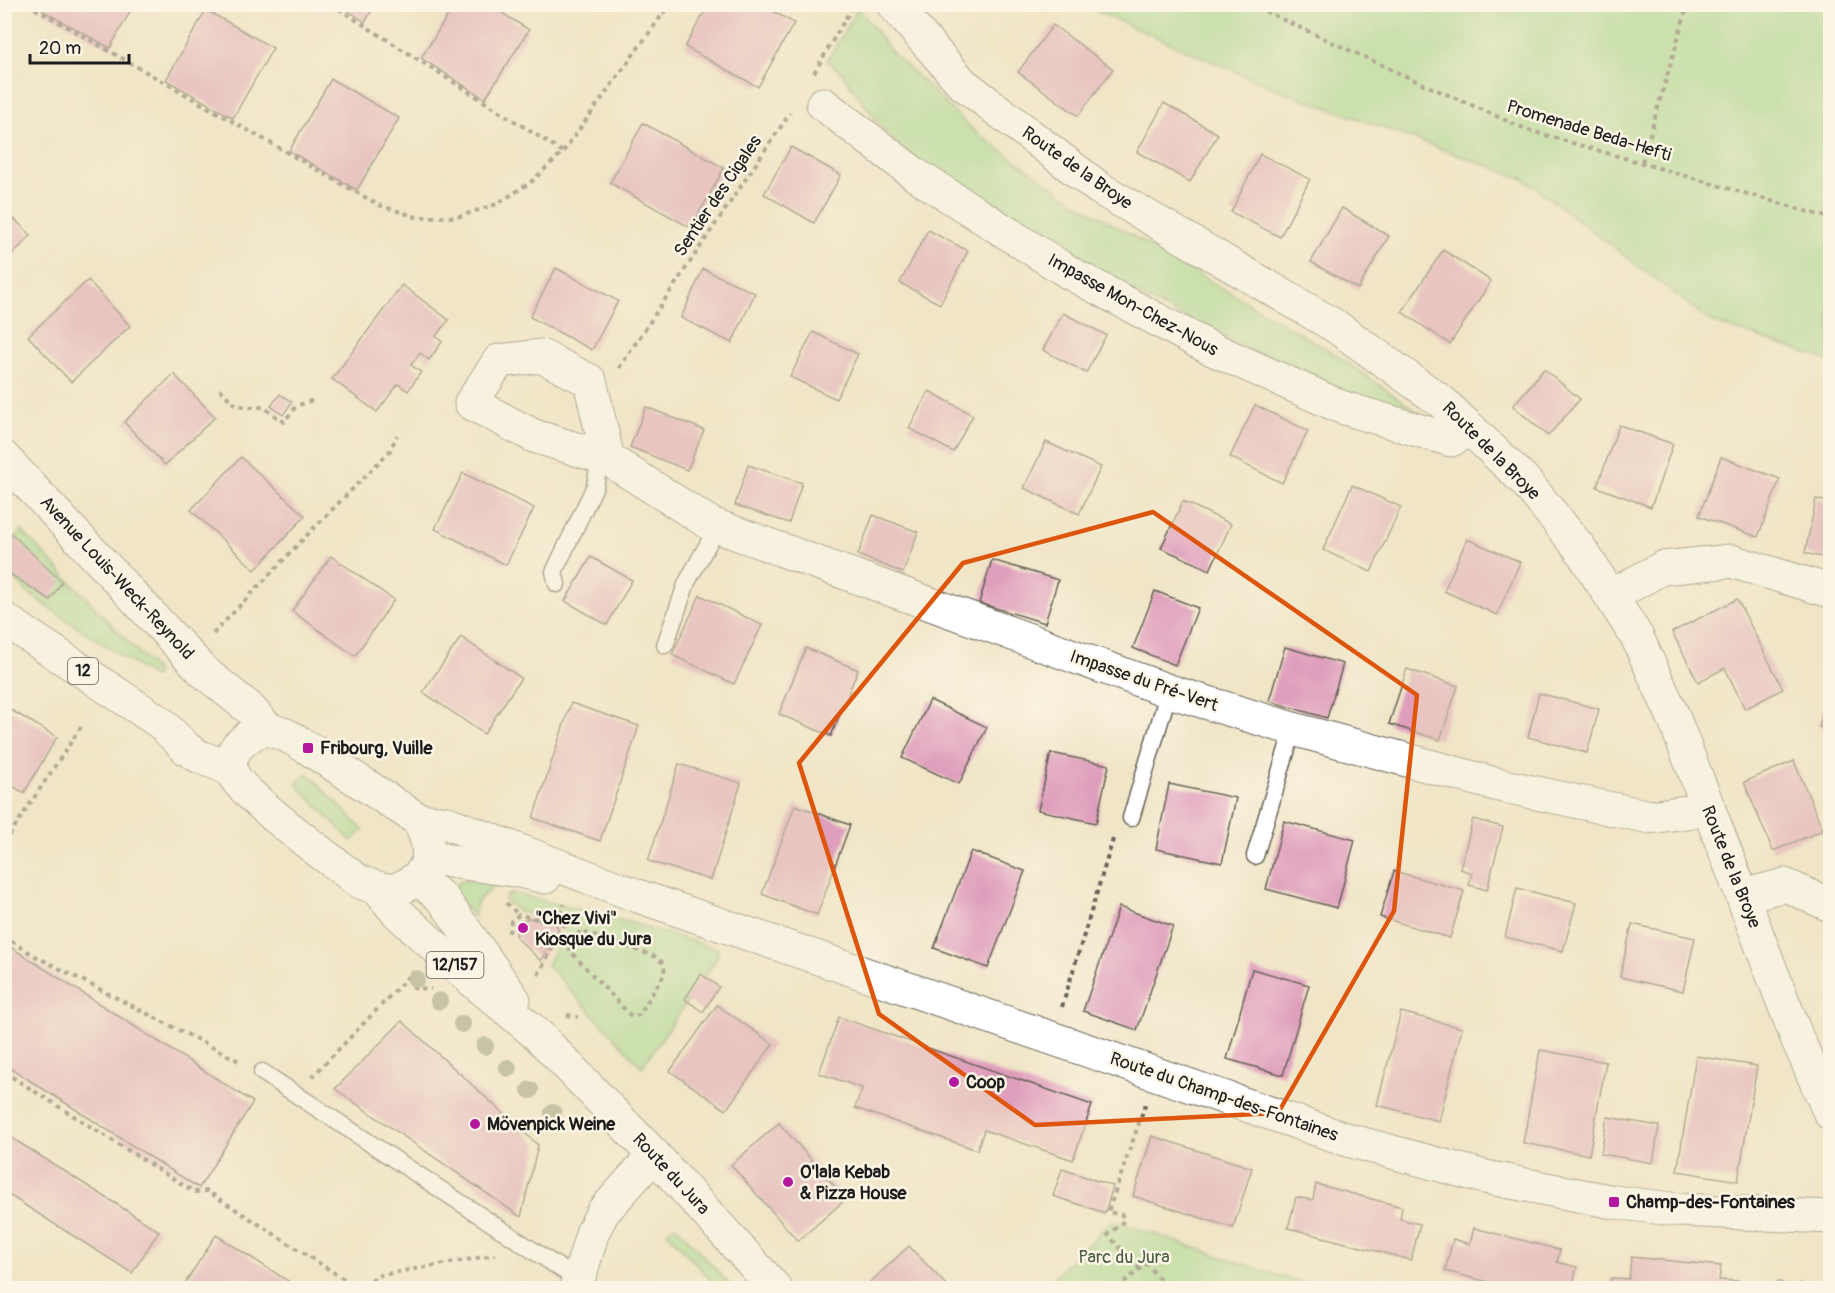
<svg xmlns="http://www.w3.org/2000/svg" width="1835" height="1293" viewBox="0 0 1835 1293" font-family="Pangolin,sans-serif">
	<style>
		.green { fill: #9dd98d; stroke: #5c7a54; stroke-width: 1.5 }
		.building { fill: #df9ebc }
		.lines { fill: none; stroke-linecap: round; stroke-linejoin: round }
		.service-casing { stroke: #666258; stroke-width: 19 }
		.minor-casing { stroke: #666258; stroke-width: 35 }
		.tertiary-casing { stroke: #666258; stroke-width: 35 }
		.secondary-casing { stroke: #666258; stroke-width: 35 }
		.primary-casing { stroke: #666258; stroke-width: 35 }
		.path { stroke: #666258; stroke-width: 4; stroke-dasharray: 4.5 4.5; stroke-linecap: butt }
		.service { stroke: #fff; stroke-width: 16 }
		.minor { stroke: #fff; stroke-width: 33 }
		.tertiary { stroke: #fff; stroke-width: 33 }
		.secondary { stroke: #fff; stroke-width: 33 }
		.primary { stroke: #fff; stroke-width: 33 }
		.tree { fill: #949b7f }
		.marked { fill: none; stroke: #de560d; stroke-width: 4.5; stroke-linejoin: round }
		.poi-dot { fill: #b5179e; stroke: #fcf5e5; stroke-width: 2 }
		.labels { text-anchor: middle; dominant-baseline: central; stroke-width: 5; stroke-linejoin: round; paint-order: stroke }
		.shield { fill: #fcf5e5; stroke: #5f5d58; stroke-width: 1.5 }
		.shield-label { font-size: 16px; font-weight: bold; fill: #1c1c1c }
		.street-label { font-size: 18px; fill: #1c1c1c; stroke: #fcf5e5 }
		.poi-label { font-size: 18px; font-weight: bold; fill: #1c1c1c; stroke: #fcf5e5; text-anchor: start }
		.park-label { font-size: 18px; fill: #495e44; stroke: #fcf5e5 }
	</style>
	<rect width="100%" height="100%" fill="#fcf5e5"/>
	<filter id="ink" filterUnits="userSpaceOnUse"><feTurbulence type="fractalNoise" baseFrequency=".0167" numOctaves="2"/><feDisplacementMap in="SourceGraphic" scale="12" xChannelSelector="R" yChannelSelector="G"/><feConvolveMatrix kernelMatrix="1 2 1 2 8 2 1 2 1" color-interpolation-filters="sRGB"/></filter>
	<filter id="wash" filterUnits="userSpaceOnUse"><feTurbulence type="fractalNoise" baseFrequency=".008" numOctaves="4" result="noise"/><feDisplacementMap in="SourceGraphic" scale="24" xChannelSelector="R" yChannelSelector="G"/><feGaussianBlur stdDeviation="1.35" result="paint"/><feColorMatrix in="noise" values="0 0 0 0 0 0 0 0 0 0 0 0 0 0 0 0 0 1.4 0 .05"/><feComposite in="paint" operator="in"/></filter>
	<g filter="url(#wash)">
		<rect width="100%" height="100%" fill="#f0e5c7"/>
		<!-- green -->
		<g class="green">
			<polygon points="1082,5 1830,5 1830,361 1712,322 1524,179 1274,88"/>
			<polygon points="858,8 890,50 974,131 1075,202 1333,353 1418,412 1419,418 1345,396 1075,264 910,158 883,129 841,72 827,61"/>
			<polygon points="21,530 157,672 156,676 153,677 50,609 26,591 5,568 4,556"/>
			<polygon points="308,773 363,830 351,841 296,784"/>
			<path d="M 473,880 L 503,883 C 486,891 475,898 474,917 L 454,892 L 455,886 L 462,881 Z"/>
			<polygon points="512,893 628,922 718,949 717,958 642,1067 547,965 568,922 519,912 505,900 506,896"/>
			<polygon points="1112,1221 1136,1228 1279,1276 1323,1288 1043,1288"/>
			<polygon points="675,1225 733,1288 718,1288 667,1232"/>
		</g>
		<g id="blocks">
			<!-- building -->
			<g class="building">
				<polygon points="46,4 134,4 110,48 43,11"/>
				<polygon points="338,4 376,4 365,22"/>
				<polygon points="455,4 488,4 529,30 485,99 421,58"/>
				<polygon points="709,4 761,4 794,23 758,87 685,47"/>
				<polygon points="206,10 273,48 233,118 166,80"/>
				<polygon points="1053,25 1113,69 1078,116 1018,72"/>
				<polygon points="331,79 399,118 357,190 289,151"/>
				<polygon points="1164,103 1218,134 1190,182 1137,152"/>
				<polygon points="643,123 724,168 691,228 610,183"/>
				<polygon points="791,147 841,175 814,223 764,194"/>
				<polygon points="1260,154 1310,179 1280,237 1231,212"/>
				<polygon points="1342,208 1389,236 1358,289 1311,262"/>
				<polygon points="4,209 31,235 4,263"/>
				<polygon points="928,230 968,251 940,304 900,283"/>
				<polygon points="1443,250 1491,281 1450,344 1402,312"/>
				<polygon points="556,268 618,301 592,350 530,317"/>
				<polygon points="703,269 755,293 732,343 681,318"/>
				<polygon points="88,280 130,326 71,382 28,336"/>
				<polygon points="402,285 449,320 436,336 442,342 429,360 420,353 411,365 421,372 408,391 398,384 377,412 332,379"/>
				<polygon points="1063,313 1106,335 1086,373 1043,350"/>
				<polygon points="813,332 858,354 836,399 790,377"/>
				<polygon points="1544,369 1580,399 1548,436 1513,406"/>
				<polygon points="174,374 215,417 165,465 124,422"/>
				<polygon points="929,391 973,415 953,452 909,428"/>
				<polygon points="280,394 292,402 283,415 271,406"/>
				<polygon points="1255,405 1308,431 1282,483 1230,457"/>
				<polygon points="646,407 704,430 687,470 630,447"/>
				<polygon points="1619,425 1673,444 1651,507 1597,487"/>
				<polygon points="1046,442 1101,467 1079,514 1024,488"/>
				<polygon points="241,457 305,516 255,570 191,510"/>
				<polygon points="1721,457 1780,479 1758,537 1699,516"/>
				<polygon points="748,465 802,483 789,523 735,505"/>
				<polygon points="463,473 534,508 506,565 435,529"/>
				<polygon points="1352,485 1401,507 1371,572 1323,550"/>
				<polygon points="1816,499 1830,502 1830,559 1805,553"/>
				<polygon points="1183,501 1231,524 1210,570 1161,548"/>
				<polygon points="873,515 918,532 903,573 858,555"/>
				<polygon points="4,529 14,536 62,582 50,600 4,570"/>
				<polygon points="1467,539 1520,562 1497,615 1444,591"/>
				<polygon points="331,556 394,600 355,656 292,611"/>
				<polygon points="591,557 632,580 607,625 565,601"/>
				<polygon points="992,560 1058,580 1045,623 979,603"/>
				<polygon points="1155,591 1198,608 1175,665 1133,648"/>
				<polygon points="700,595 762,625 734,684 672,655"/>
				<polygon points="1737,599 1783,689 1745,709 1725,668 1698,682 1672,632"/>
				<polygon points="461,637 521,678 484,734 423,692"/>
				<polygon points="1285,647 1343,664 1327,718 1269,701"/>
				<polygon points="806,648 858,670 831,736 779,714"/>
				<polygon points="1407,669 1458,686 1440,740 1389,724"/>
				<polygon points="1830,687 1830,731 1819,727"/>
				<polygon points="1539,693 1599,709 1587,753 1528,737"/>
				<polygon points="930,700 987,727 959,784 902,758"/>
				<polygon points="571,703 639,726 600,841 533,818"/>
				<polygon points="4,706 57,737 24,793 4,781"/>
				<polygon points="1051,753 1109,765 1096,823 1038,810"/>
				<polygon points="1794,761 1823,830 1773,851 1744,782"/>
				<polygon points="679,764 741,783 711,880 648,861"/>
				<polygon points="1169,784 1236,798 1222,863 1156,849"/>
				<polygon points="795,805 850,825 817,915 762,894"/>
				<polygon points="1473,819 1503,827 1487,890 1469,885 1472,873 1460,869"/>
				<polygon points="1284,821 1355,840 1337,908 1266,889"/>
				<polygon points="971,851 1025,871 988,968 934,948"/>
				<polygon points="1394,871 1464,891 1450,938 1380,917"/>
				<polygon points="1517,888 1576,903 1563,951 1505,937"/>
				<polygon points="1119,907 1173,926 1137,1030 1083,1011"/>
				<polygon points="529,918 555,924 558,927 558,930 541,961 517,938 516,932 520,922"/>
				<polygon points="1632,924 1695,938 1683,991 1620,977"/>
				<polygon points="4,943 253,1102 199,1188 4,1064"/>
				<polygon points="1252,969 1309,985 1283,1075 1227,1059"/>
				<polygon points="701,974 719,987 703,1012 685,999"/>
				<polygon points="717,1005 773,1044 726,1110 670,1071"/>
				<polygon points="1401,1012 1462,1028 1439,1121 1377,1105"/>
				<polygon points="839,1017 1092,1105 1073,1160 984,1130 977,1150 855,1108 862,1088 819,1073"/>
				<polygon points="402,1021 538,1145 521,1217 335,1089"/>
				<polygon points="1540,1050 1606,1062 1589,1155 1523,1143"/>
				<polygon points="1696,1056 1757,1066 1738,1181 1677,1171"/>
				<polygon points="1607,1117 1659,1126 1653,1163 1601,1154"/>
				<polygon points="779,1123 846,1199 798,1241 731,1165"/>
				<polygon points="4,1133 159,1231 132,1273 4,1192"/>
				<polygon points="1152,1136 1252,1168 1233,1228 1133,1196"/>
				<polygon points="1062,1169 1113,1186 1105,1213 1053,1196"/>
				<polygon points="1316,1184 1402,1207 1400,1219 1420,1224 1411,1260 1288,1228 1296,1197 1313,1200"/>
				<polygon points="1474,1228 1560,1250 1557,1262 1577,1267 1572,1288 1512,1288 1445,1271 1453,1239 1470,1244"/>
				<polygon points="216,1235 299,1288 182,1288"/>
				<polygon points="909,1246 949,1288 864,1288"/>
				<polygon points="1631,1257 1721,1266 1719,1280 1739,1281 1738,1288 1610,1288 1611,1278 1629,1279"/>
				<polygon points="1778,1281 1791,1288 1774,1288"/>
				<polygon points="1800,1283 1809,1288 1796,1288"/>
			</g>
		</g>
	</g>
	<g filter="url(#ink)">
		<use href="#blocks" fill-opacity="0" stroke="#666258" stroke-width="1.5"/>
		<g class="lines">
			<!-- service casing -->
			<g class="service-casing">
				<g id="service">
					<polyline points="557,584 554,572 595,486 600,458"/>
					<polyline points="665,645 687,582 718,526"/>
					<polyline points="1131,818 1169,691"/>
					<polyline points="1255,856 1293,729"/>
					<polyline points="262,1072 578,1280"/>
				</g>
			</g>
			<!-- minor casing -->
			<g class="minor-casing">
				<g id="minor">
					<polyline points="893,4 962,83 1099,188 1335,326 1442,402 1524,480 1579,547 1637,637 1673,716 1797,1038 1830,1113"/>
					<polyline points="823,104 916,175 1070,273 1208,347 1341,407 1451,440 1471,429"/>
					<polyline points="608,459 590,381 541,356 499,361 471,403 534,436 608,459 711,524 1169,691 1293,729 1499,785 1650,817 1708,809"/>
					<polyline points="1611,596 1662,568 1731,561 1830,591"/>
					<polyline points="1743,896 1785,885 1830,905"/>
					<polyline points="576,1288 593,1231 603,1212 654,1155"/>
				</g>
			</g>
			<!-- tertiary casing -->
			<g class="tertiary-casing">
				<g id="tertiary">
					<polyline points="419,820 447,823 635,895 1348,1140 1485,1177 1614,1202 1679,1210 1830,1217"/>
					<polyline points="429,858 514,870 545,877"/>
				</g>
			</g>
			<!-- secondary casing -->
			<g class="secondary-casing">
				<polyline id="secondary" points="4,458 204,672 249,708 268,729"/>
			</g>
			<!-- primary casing -->
			<g class="primary-casing">
				<g id="primary">
					<polyline points="4,619 161,723 187,749 200,757 231,769"/>
					<path d="M 268,729 L 286,735 L 308,748 L 419,820 C 429,841 436,863 415,879 C 409,884 402,888 394,890 C 382,891 369,885 358,881 C 335,863 235,791 231,769 C 229,760 234,749 240,744 C 250,735 255,731 268,729 Z"/>
					<polyline points="417,878 443,899 514,1000"/>
					<polyline points="377,888 396,911 466,975 539,1036 654,1155 775,1288"/>
				</g>
			</g>
			<!-- path -->
			<g class="path">
				<polyline points="27,4 379,205 416,217 457,217 497,204 531,182 563,152 670,4"/>
				<polyline points="331,4 563,152"/>
				<polyline points="648,4 664,14"/>
				<polyline points="1249,4 1412,79 1528,130 1830,218"/>
				<polyline points="814,73 854,4"/>
				<polyline points="1642,162 1688,4"/>
				<polyline points="619,368 790,113"/>
				<polyline points="220,389 233,403 245,407 263,407 284,422 296,406 316,399"/>
				<polyline points="213,634 311,531 390,451 397,435"/>
				<polyline points="4,843 81,727"/>
				<polyline points="506,903 519,915"/>
				<polyline points="509,933 511,921 519,915 558,923"/>
				<polyline points="4,936 33,955 239,1061"/>
				<polyline points="631,948 580,931 569,950 631,1016 639,1015 665,973 663,963 654,956 631,948 636,930"/>
				<polyline points="538,975 564,925 558,923 564,904"/>
				<polyline points="412,988 431,989"/>
				<polyline points="1062,1007 1114,836"/>
				<polyline points="567,1015 578,1017"/>
				<polyline points="4,1072 194,1192 207,1191 358,1288"/>
				<polyline points="312,1077 413,972"/>
				<polyline points="1140,1269 1108,1235 1124,1221 1122,1215 1108,1212 1146,1103"/>
				<polyline points="366,1288 375,1276 495,1255"/>
				<polyline points="1117,1288 1146,1264 1168,1288"/>
			</g>
			<!-- service -->
			<use href="#service" class="service"/>
			<!-- minor -->
			<use href="#minor" class="minor"/>
			<!-- tertiary -->
			<use href="#tertiary" class="tertiary"/>
			<!-- secondary -->
			<use href="#secondary" class="secondary"/>
			<!-- primary -->
			<use href="#primary" class="primary"/>
		</g>
		<!-- trees -->
		<g class="tree">
			<circle cx="416" cy="979" r="9"/>
			<circle cx="439" cy="1001" r="9"/>
			<circle cx="462" cy="1024" r="9"/>
			<circle cx="485" cy="1046" r="9"/>
			<circle cx="508" cy="1068" r="9"/>
			<circle cx="530" cy="1090" r="9"/>
			<circle cx="553" cy="1113" r="9"/>
		</g>
	</g>
	<!-- marked area -->
	<path d="M0 0H1835V1293H0ZM 1153,512 L 1417,695 L 1394,911 L 1278,1113 L 1035,1125 L 879,1014 L 799,763 L 963,563 Z" fill="#f0e5c7" fill-opacity=".55" fill-rule="evenodd"/>
	<path class="marked" d="M 1153,512 L 1417,695 L 1394,911 L 1278,1113 L 1035,1125 L 879,1014 L 799,763 L 963,563 Z"/>
	<!-- markers -->
	<g class="poi-dot">
		<rect x="302" y="742" width="12" height="12" rx="3"/>
		<circle cx="523" cy="928" r="6"/>
		<circle cx="954" cy="1082" r="6"/>
		<circle cx="475" cy="1124" r="6"/>
		<circle cx="788" cy="1182" r="6"/>
		<rect x="1608" y="1196" width="12" height="12" rx="3"/>
	</g>
	<g class="labels">
		<!-- shield labels -->
		<g class="shield">
			<rect x="68" y="658" width="30" height="26" rx="4.5"/>
			<rect x="426.5" y="952" width="57" height="26" rx="4.5"/>
		</g>
		<g class="shield-label">
			<text x="83" y="671">12</text>
			<text x="455" y="965">12/157</text>
		</g>
		<!-- street labels -->
		<g class="street-label">
			<text transform="translate(1589 131) rotate(17)">Promenade Beda-Hefti</text>
			<text transform="translate(1077 168) rotate(35)">Route de la Broye</text>
			<text transform="translate(718 196) rotate(-56)">Sentier des Cigales</text>
			<text transform="translate(1133 305) rotate(29)">Impasse Mon-Chez-Nous</text>
			<text transform="translate(1491 451) rotate(45)">Route de la Broye</text>
			<text transform="translate(117 578) rotate(47)">Avenue Louis-Weck-Reynold</text>
			<text transform="translate(1144 681) rotate(19)">Impasse du Pré-Vert</text>
			<text transform="translate(1731 867) rotate(68)">Route de la Broye</text>
			<text transform="translate(1224 1097) rotate(19)">Route du Champ-des-Fontaines</text>
			<text transform="translate(671 1174) rotate(47)">Route du Jura</text>
		</g>
		<!-- poi labels -->
		<g class="poi-label">
			<text x="320" y="748">Fribourg, Vuille</text>
			<text x="535" y="918">"Chez Vivi"<tspan x="535" dy="21">Kiosque du Jura</tspan></text>
			<text x="966" y="1082">Coop</text>
			<text x="487" y="1124">Mövenpick Weine</text>
			<text x="800" y="1172">O'lala Kebab<tspan x="800" dy="21">&amp; Pizza House</tspan></text>
			<text x="1626" y="1202">Champ-des-Fontaines</text>
		</g>
		<!-- park labels -->
		<g class="park-label">
			<text x="1124" y="1257">Parc du Jura</text>
		</g>
	</g>
	<!-- margin -->
	<rect width="1835" height="1293" fill="none" stroke="#fcf5e5" stroke-width="24"/>
	<!-- scale -->
	<path d="M30 54v9h99v-9" fill="none" stroke="#1c1c1c" stroke-width="3"/>
	<text x="39" y="54" font-size="18" fill="#1c1c1c" stroke="#fcf5e5" stroke-width="4.5" paint-order="stroke">20 m</text>
</svg>
